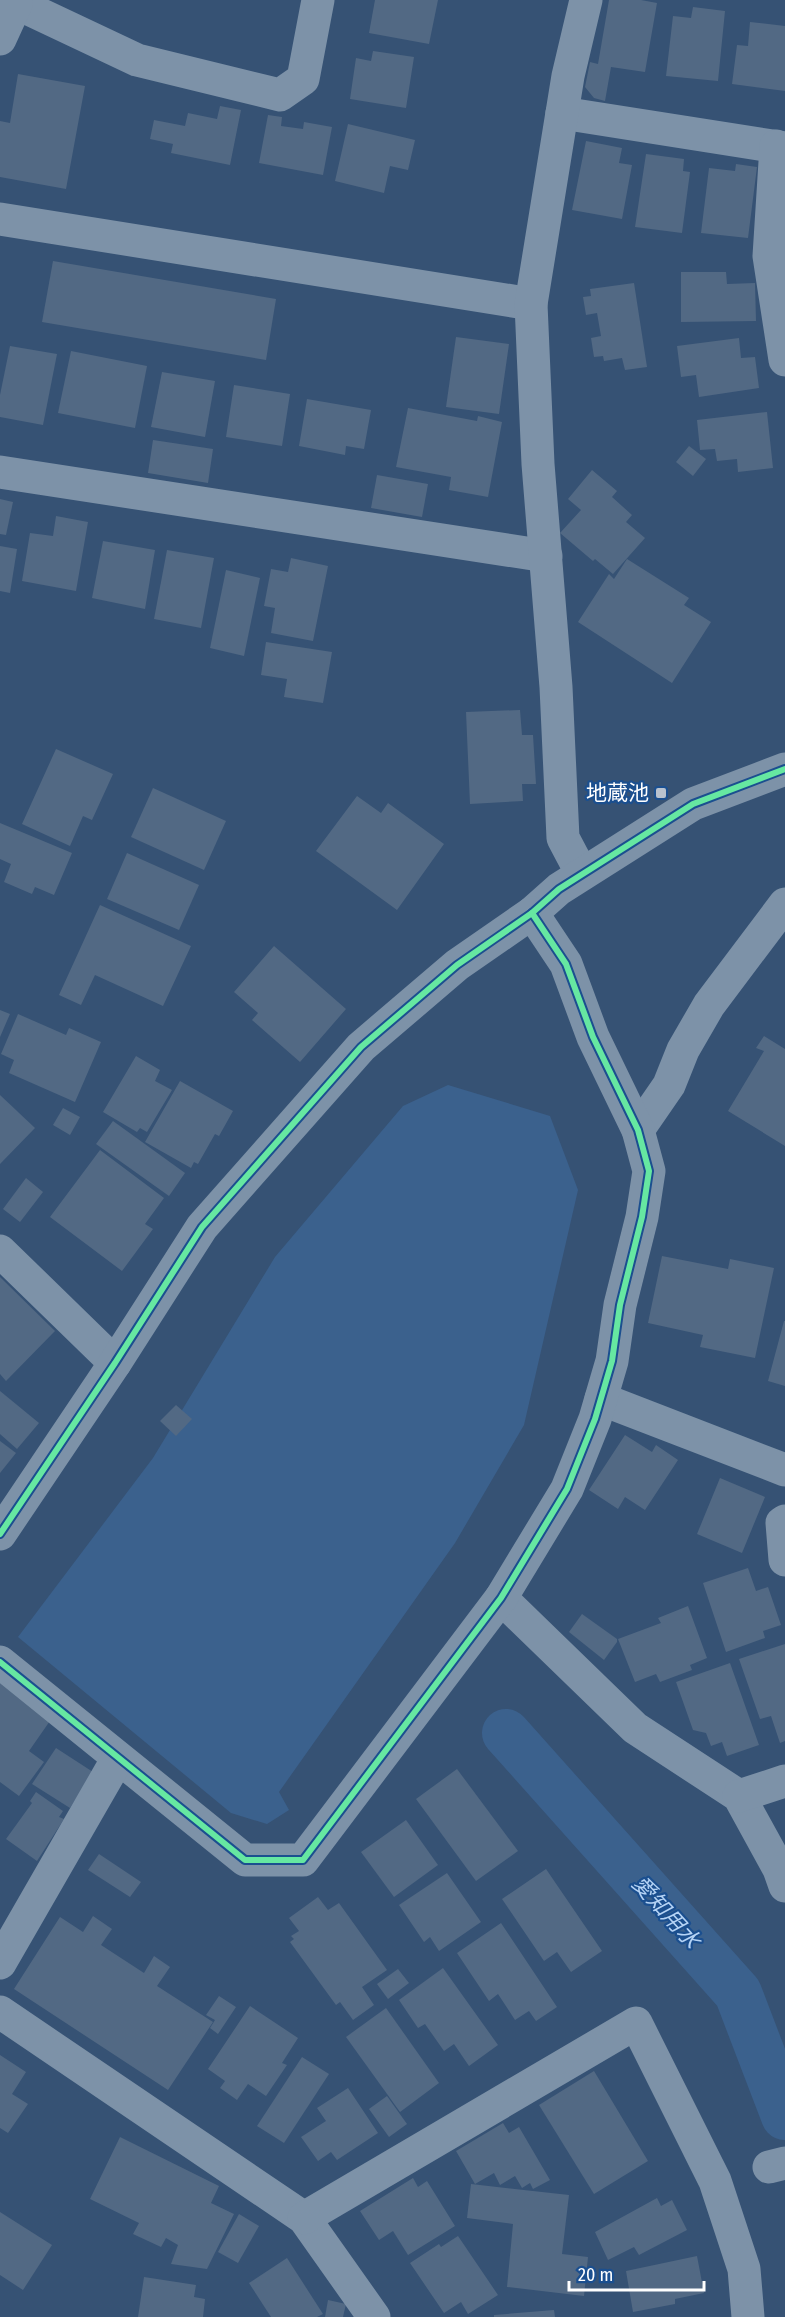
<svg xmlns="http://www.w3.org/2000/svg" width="785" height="2317" viewBox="0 0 785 2317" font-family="'Fira Sans Condensed','Noto Sans JP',sans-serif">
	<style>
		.water { fill: #3b618d }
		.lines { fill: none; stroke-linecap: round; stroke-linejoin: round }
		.canal { stroke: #3b618d; stroke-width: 48 }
		.building { fill: #526984 }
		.minor { stroke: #7d92a8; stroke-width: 33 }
		.cycleway-casing { stroke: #1b4f8f; stroke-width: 10 }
		.cycleway { stroke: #66e7a1; stroke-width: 6 }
		.poi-dot { fill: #b9c2ce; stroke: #1b4f8f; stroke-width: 2 }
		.labels { text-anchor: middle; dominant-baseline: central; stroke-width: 4.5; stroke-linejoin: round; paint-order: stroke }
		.poi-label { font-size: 21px; fill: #fff; stroke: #1b4f8f; text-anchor: end }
		.water-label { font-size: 22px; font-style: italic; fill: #b5d3f5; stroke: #1b4f8f }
	</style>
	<rect width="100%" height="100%" fill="#365274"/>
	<!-- water -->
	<polygon class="water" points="448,1085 550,1116 578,1190 524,1425 455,1543 279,1792 289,1810 267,1824 231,1813 18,1637 153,1458 275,1257 403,1106"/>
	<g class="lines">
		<!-- canal -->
		<polyline class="canal" points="506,1733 738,1993 785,2116"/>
	</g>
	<!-- building -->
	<g class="building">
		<polygon points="375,0 438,0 429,44 369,33"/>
		<polygon points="609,0 641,0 657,3 645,72 611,67 605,101 594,98 585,87 590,62 598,64"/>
		<polygon points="693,7 725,11 718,81 666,76 673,16 691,18"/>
		<polygon points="750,22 785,26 785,91 732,84 737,45 748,46"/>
		<polygon points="373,51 414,57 406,108 350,99 356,58 371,61"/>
		<polygon points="18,74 85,86 66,189 0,177 0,121 10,123"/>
		<polygon points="220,106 241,110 230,165 171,153 173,144 150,139 154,120 185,126 188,113 217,119"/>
		<polygon points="268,115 282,117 281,126 303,129 304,122 332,127 323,175 259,163"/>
		<polygon points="348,124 415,140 408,170 390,166 384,193 335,181"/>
		<polygon points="586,141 622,148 619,163 632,165 622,219 572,210"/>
		<polygon points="646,154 684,159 683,171 690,172 682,233 635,227"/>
		<polygon points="736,164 757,167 748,238 701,233 709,168 735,171"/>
		<polygon points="53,261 276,299 266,360 42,322"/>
		<polygon points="681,272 726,272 727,284 755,283 756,321 681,322"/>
		<polygon points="634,283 647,367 625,370 622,358 604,361 603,356 594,357 591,338 601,336 597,313 586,315 583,297 591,296 590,289"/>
		<polygon points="456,337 509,344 499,414 446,407"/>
		<polygon points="739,338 741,358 755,357 759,388 699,397 696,375 681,377 677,346"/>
		<polygon points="10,346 57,354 43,425 0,417 0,395"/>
		<polygon points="71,351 147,366 135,428 58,413"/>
		<polygon points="162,372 215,381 205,437 151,427"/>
		<polygon points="234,385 290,394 282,446 226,437"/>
		<polygon points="307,399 371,410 364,449 346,446 345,455 299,446"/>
		<polygon points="408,408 477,421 478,416 502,422 488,497 449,490 451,477 396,467"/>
		<polygon points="767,412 773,468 738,472 737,459 717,461 715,449 700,450 697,420"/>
		<polygon points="153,440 213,449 208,483 148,473"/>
		<polygon points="689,446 706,459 693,476 676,462"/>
		<polygon points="592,470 617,491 612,497 632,515 626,522 645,538 613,574 595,559 593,561 560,533 581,510 568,499"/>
		<polygon points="377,475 428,484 422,517 371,508"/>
		<polygon points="0,499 13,502 6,535 0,534"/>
		<polygon points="56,516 88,522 76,591 22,581 30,533 53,536"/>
		<polygon points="103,541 155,550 145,609 92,598"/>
		<polygon points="0,546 17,549 10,593 0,591"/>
		<polygon points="167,550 214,558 201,628 154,619"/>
		<polygon points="291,558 328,566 313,641 271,633 275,608 264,606 271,569 288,572"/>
		<polygon points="627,559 689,598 684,605 711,622 672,683 578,622 609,574 614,579"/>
		<polygon points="226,570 260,578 244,656 210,648"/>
		<polygon points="266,642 332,652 323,703 284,697 287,679 261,675"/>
		<polygon points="520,710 522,735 533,735 536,784 522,784 523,801 470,804 466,712"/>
		<polygon points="56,749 113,774 92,820 83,816 70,846 22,824"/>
		<polygon points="153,788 226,821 204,870 131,837"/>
		<polygon points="357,796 381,813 388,803 444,844 397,910 316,851"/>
		<polygon points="0,823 72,853 54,895 35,887 32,894 4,882 11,864 0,859"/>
		<polygon points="127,853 199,885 179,930 107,899"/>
		<polygon points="100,905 191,946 163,1006 95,975 81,1005 59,995"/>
		<polygon points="274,946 346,1009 300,1062 252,1020 258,1013 234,992"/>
		<polygon points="0,1010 10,1014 0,1037"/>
		<polygon points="18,1014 66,1035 69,1028 101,1042 75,1102 9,1073 14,1060 1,1054"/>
		<polygon points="764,1036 785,1049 785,1146 728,1111 764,1051 756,1048"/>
		<polygon points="136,1056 160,1070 155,1081 172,1090 147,1132 140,1128 137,1132 103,1112"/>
		<polygon points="180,1081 233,1111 219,1136 215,1134 198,1164 194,1162 191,1168 145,1142"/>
		<polygon points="0,1095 35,1128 0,1164"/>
		<polygon points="63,1108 80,1117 70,1135 53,1125"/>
		<polygon points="113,1121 185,1173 169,1196 96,1144"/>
		<polygon points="100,1150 164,1198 145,1224 153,1229 122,1271 50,1217"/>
		<polygon points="26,1178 43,1192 20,1222 3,1209"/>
		<polygon points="662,1256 728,1269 730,1259 774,1268 755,1358 700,1347 703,1335 648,1323"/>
		<polygon points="0,1277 55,1331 6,1381 0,1374"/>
		<polygon points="784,1321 785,1321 785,1386 768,1381"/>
		<polygon points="0,1391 39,1423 17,1449 0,1434"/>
		<polygon points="176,1405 192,1419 176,1436 160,1421"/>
		<polygon points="625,1435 652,1452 656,1445 678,1460 645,1510 625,1497 618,1509 589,1490"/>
		<polygon points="0,1441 16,1453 0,1473"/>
		<polygon points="720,1478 765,1497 742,1553 697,1534"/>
		<polygon points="748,1568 756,1591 768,1587 781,1625 763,1631 765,1638 726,1652 703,1583"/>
		<polygon points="688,1606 707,1658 690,1665 692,1670 660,1682 656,1674 635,1682 618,1639 661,1623 658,1618"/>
		<polygon points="582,1614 617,1639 617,1642 604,1660 569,1632"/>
		<polygon points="785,1644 785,1741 780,1743 771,1716 760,1719 739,1659"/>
		<polygon points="730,1663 759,1745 727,1756 722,1742 711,1746 706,1733 693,1730 676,1682"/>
		<polygon points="0,1682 52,1718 29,1751 44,1762 19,1796 0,1782"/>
		<polygon points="56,1748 93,1772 70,1808 32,1784"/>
		<polygon points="457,1769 518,1851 476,1881 416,1799"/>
		<polygon points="36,1792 63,1811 59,1817 64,1819 37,1861 6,1839 32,1803 30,1801"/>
		<polygon points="406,1820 438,1865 394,1897 361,1852"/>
		<polygon points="99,1854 141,1882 130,1897 88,1870"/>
		<polygon points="546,1869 602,1951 571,1972 557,1952 544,1961 502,1899"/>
		<polygon points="447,1873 481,1922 439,1951 430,1937 424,1942 399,1905"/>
		<polygon points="318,1897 328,1910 339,1903 387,1970 362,1987 374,2005 353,2020 340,2002 336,2005 290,1942 294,1939 291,1936 299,1931 289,1918"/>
		<polygon points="93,1916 112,1929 101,1945 144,1973 154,1956 170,1967 157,1986 213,2022 168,2090 14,1989 60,1917 83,1932"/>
		<polygon points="501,1923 557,2007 536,2021 529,2011 515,2020 498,1994 489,2001 457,1953"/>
		<polygon points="443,1968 498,2045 469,2066 454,2044 444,2051 425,2024 418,2028 399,2000"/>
		<polygon points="398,1969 409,1983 388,1999 377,1984"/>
		<polygon points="219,1996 236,2007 218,2034 210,2028 215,2020 206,2015"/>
		<polygon points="250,2006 298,2038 282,2063 287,2065 266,2096 248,2084 237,2100 220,2088 225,2081 208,2069"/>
		<polygon points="386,2008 439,2083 400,2112 346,2037"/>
		<polygon points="0,2055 26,2072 12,2094 28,2104 8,2133 0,2128"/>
		<polygon points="302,2057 329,2074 284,2143 257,2126"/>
		<polygon points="594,2071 648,2161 594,2194 539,2105"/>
		<polygon points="348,2088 378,2133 337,2160 331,2152 318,2161 301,2137 326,2121 317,2108"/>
		<polygon points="387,2096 407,2124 389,2137 369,2109"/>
		<polygon points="503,2123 509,2133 519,2127 550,2180 533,2189 530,2183 522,2188 515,2176 500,2185 494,2173 475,2184 456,2151"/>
		<polygon points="120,2137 219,2186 211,2203 234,2214 207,2269 171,2264 178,2245 166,2238 161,2247 133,2234 139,2223 90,2199"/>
		<polygon points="413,2178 418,2187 427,2181 455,2226 408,2255 393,2231 379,2240 360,2211"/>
		<polygon points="471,2184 569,2195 562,2254 588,2257 584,2296 507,2287 513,2224 467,2218"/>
		<polygon points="657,2198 661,2206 672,2200 687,2230 639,2255 634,2247 608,2260 595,2232"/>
		<polygon points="0,2212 52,2245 23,2290 0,2275"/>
		<polygon points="239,2214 259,2226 238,2263 218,2252"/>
		<polygon points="458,2236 498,2295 468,2314 461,2302 444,2313 410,2263 439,2244 441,2247"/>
		<polygon points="697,2256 704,2293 675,2299 675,2304 633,2312 626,2271"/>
		<polygon points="287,2258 323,2314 317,2317 271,2317 249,2283"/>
		<polygon points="144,2277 196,2285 194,2297 205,2299 203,2317 138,2317"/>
		<polygon points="328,2300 346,2304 343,2317 325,2317"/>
		<polygon points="554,2310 555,2317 494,2317 494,2315"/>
	</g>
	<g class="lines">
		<!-- minor -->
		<g class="minor">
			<polyline points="10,0 137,60 280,95 303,79 318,0"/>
			<polyline points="0,39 16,4"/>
			<polyline points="562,113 785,148"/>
			<polyline points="776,146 769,256 785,360"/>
			<polyline points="0,219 531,304"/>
			<polyline points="0,472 546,556"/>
			<polyline points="582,874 563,838 556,687 538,464 531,304 568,76 586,0"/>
			<polyline points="638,1130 669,1085 683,1050 709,1005 785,904"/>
			<polyline points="0,1251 115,1363"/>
			<polyline points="601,1399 785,1470"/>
			<polyline points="785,1521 782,1523 785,1560"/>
			<polyline points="0,1534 115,1363 202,1227 361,1047 457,965 532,913 559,889 693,804 785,769"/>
			<polyline points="501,1598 635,1728 739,1796 779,1869 785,1886"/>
			<polyline points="0,1662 245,1860 303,1860 501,1598 567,1489 595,1419 612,1361 620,1305 642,1217 649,1171 638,1130 593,1037 566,964 532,913"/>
			<polyline points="739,1796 785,1781"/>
			<polyline points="0,1963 118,1758"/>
			<polyline points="0,2012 304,2218 374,2317"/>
			<polyline points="769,2167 785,2163"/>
			<polyline points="304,2218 636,2023 715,2181 744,2269 748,2317"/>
		</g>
		<!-- cycleway casing -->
		<g class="cycleway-casing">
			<g id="cycleway">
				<polyline points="0,1534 115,1363 202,1227 361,1047 457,965 532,913 559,889 693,804 785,769"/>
				<polyline points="0,1662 245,1860 303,1860 501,1598 567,1489 595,1419 612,1361 620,1305 642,1217 649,1171 638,1130 593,1037 566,964 532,913"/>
			</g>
		</g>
		<!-- cycleway -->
		<use href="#cycleway" class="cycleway"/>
	</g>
	<!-- markers -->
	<rect class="poi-dot" x="655" y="787" width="12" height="12" rx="3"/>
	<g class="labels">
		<!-- poi labels -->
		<g class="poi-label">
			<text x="649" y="793">地蔵池</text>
		</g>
		<!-- water labels -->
		<g class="water-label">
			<text transform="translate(666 1912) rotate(48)">愛知用水</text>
		</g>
	</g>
	<!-- scale -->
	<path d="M569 2281v9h135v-9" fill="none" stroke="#ffffff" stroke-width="3"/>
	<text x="578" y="2281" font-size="18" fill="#ffffff" stroke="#1b4f8f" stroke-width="4.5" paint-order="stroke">20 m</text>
</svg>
